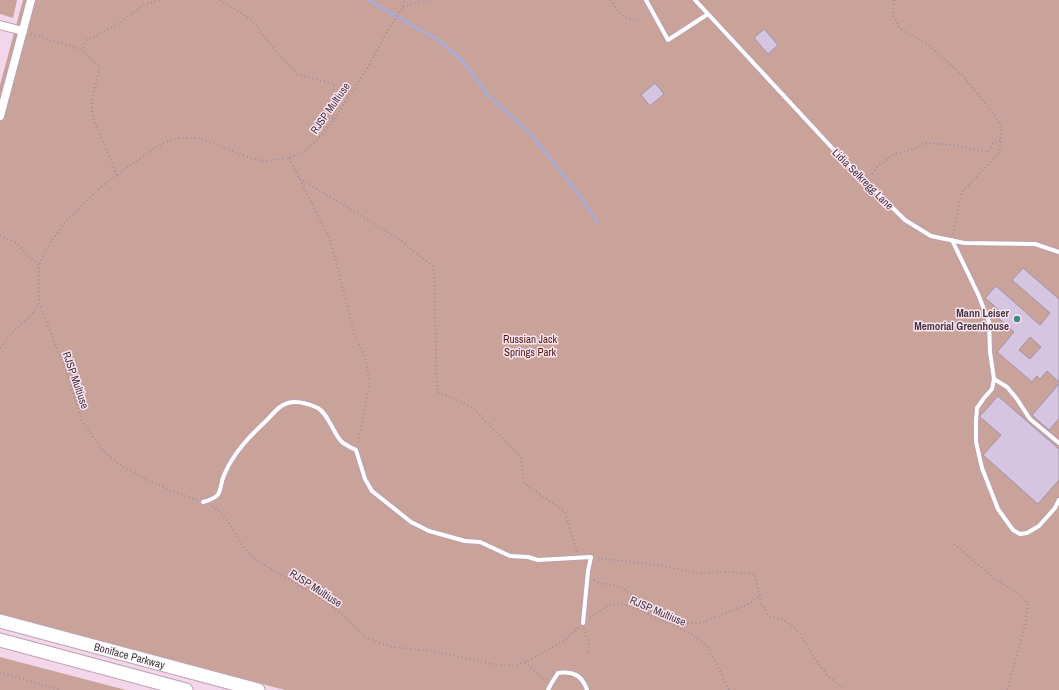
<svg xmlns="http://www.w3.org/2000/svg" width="1059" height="690" viewBox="0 0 1059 690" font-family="'Archivo Narrow',sans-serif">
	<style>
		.green { fill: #c9a399 }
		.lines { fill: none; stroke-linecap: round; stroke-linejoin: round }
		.stream { stroke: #abacd5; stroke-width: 3 }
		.building { fill: #d5c5e0; stroke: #a192ab; fill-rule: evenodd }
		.service-casing { stroke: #bca0b2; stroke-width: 6 }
		.minor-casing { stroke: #bca0b2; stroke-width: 10 }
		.primary-casing { stroke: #bca0b2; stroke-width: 15 }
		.path { stroke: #a18c9a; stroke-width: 2; stroke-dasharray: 1 3; stroke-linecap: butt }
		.service { stroke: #fff; stroke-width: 4 }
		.minor { stroke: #fff; stroke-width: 8 }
		.primary { stroke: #fff; stroke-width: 13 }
		.poi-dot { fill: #3f878b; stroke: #fde5f4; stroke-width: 1.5 }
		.labels { text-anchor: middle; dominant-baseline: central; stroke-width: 3; stroke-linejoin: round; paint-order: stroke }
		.street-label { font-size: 11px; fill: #43373f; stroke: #fde5f4 }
		.poi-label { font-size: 11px; font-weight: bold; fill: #43373f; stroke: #fde5f4; text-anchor: end }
		.park-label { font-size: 11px; fill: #511809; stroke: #fde5f4 }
	</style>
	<rect width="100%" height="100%" fill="#f3d6e9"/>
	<!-- green -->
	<g class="green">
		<polygon points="0,0 17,0 13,18 0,14"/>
		<polygon points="23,0 1059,0 1059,690 285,690 0,614 0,85"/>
		<polygon points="0,657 126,690 0,690"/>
	</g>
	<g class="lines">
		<!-- stream -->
		<polyline class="stream" points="368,0 438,40 462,60 488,95 532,136 577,192 597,222"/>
	</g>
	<!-- building -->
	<g class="building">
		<polygon points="764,29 778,45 768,54 754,38"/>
		<polygon points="655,83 664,94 650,106 641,95"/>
		<path d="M 1023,268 L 1059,299 L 1059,382 L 1047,371 L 1040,379 L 1037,376 L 1032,382 L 997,352 L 1014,332 L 995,315 L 999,310 L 985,298 L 996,286 L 1040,325 L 1050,313 L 1012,280 ZM 1030,337 L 1041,347 L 1030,359 L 1019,350 Z"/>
		<polygon points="1059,384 1059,419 1049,430 1032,415"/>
		<polygon points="998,396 1059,449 1059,480 1038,504 983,455 1001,435 980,417 980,416"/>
	</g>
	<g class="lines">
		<!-- service casing -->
		<g class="service-casing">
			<g id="service">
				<polyline points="646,0 668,40 708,14"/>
				<polyline points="695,0 835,151 905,220 931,236 964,243 1035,244 1059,252"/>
				<polyline points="952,240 978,294 989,322 990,352 994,379 992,389 984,398 977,408 976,421 976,442 982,468 998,509 1013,530 1020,534 1027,533 1039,526 1055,508 1059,500"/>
				<polyline points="994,379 1007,387 1017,399 1030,419 1059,443"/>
				<path d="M 203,502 C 226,496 217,489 225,473 C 234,452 251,435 267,420 C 273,414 279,405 288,403 C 297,400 309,404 318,408 C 329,415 332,431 341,441 C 345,445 352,448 356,450 L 365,479 L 372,491 L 411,522 L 429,531 L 465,541 L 480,542 L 510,556 L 528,557 L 538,560 L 591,557 L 588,571 L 583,623"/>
				<path d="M 548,690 L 551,684 L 558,673 C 573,671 582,675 587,690"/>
			</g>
		</g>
		<!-- minor casing -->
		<g class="minor-casing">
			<g id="minor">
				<polyline points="0,25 23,31"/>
				<polyline points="0,116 31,0"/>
			</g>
		</g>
		<!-- primary casing -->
		<g class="primary-casing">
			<g id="primary">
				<path id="s1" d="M 0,621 L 258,690"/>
				<polyline points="0,640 186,690"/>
			</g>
		</g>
		<!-- path -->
		<g class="path">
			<polyline points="220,0 252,20 273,48 297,74 334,84 333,120"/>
			<path d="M 610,0 C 618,10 623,21 638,20"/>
			<polyline points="894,0 893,15 900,29 930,46 963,76 994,114 1002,128 999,153 962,192 953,234"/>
			<polyline points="403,7 418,2 428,0"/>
			<polyline points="31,34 83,50"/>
			<polyline points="289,158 330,239 355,336 365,358 370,383 358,443"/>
			<polyline points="872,174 878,166 894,154 911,150 925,143 952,145 988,152 994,142 1001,140"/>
			<path d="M 117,175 L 97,127 C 86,109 96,86 100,67 L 89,58 L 83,50 L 86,40 L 98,35 L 120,23 L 143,5 L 161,0"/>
			<polyline points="299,178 399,239 434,267 437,392 457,400 472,407 521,457 524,483 565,512 577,552"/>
			<polyline points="0,236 15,242 39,266"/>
			<polyline points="0,348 14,331 32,314 39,303"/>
			<polyline points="197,500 171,491 124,468 104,452 82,421 67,373 39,303 39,266 46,249 65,222 102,186 153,149 163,143 178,138 199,138 250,158 265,161 289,158 304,151 316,141 333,121 368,67 389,28 403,7 404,0"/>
			<polyline points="212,506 217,509 230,524 243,547 256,560 325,601 342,614 366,638 392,647 433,651 492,664 515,666 532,659 565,640 579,627"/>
			<polyline points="954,544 995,579 1021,595 1028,604 1025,625 1007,690"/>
			<path d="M 598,558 L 665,566 L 695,573 L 726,572 L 755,574 L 761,603 L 770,617 C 775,618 781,619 785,621 C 802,630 807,649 818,663 C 825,673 835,682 844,690"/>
			<polyline points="594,580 600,583 620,587 659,612 684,623 701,623 748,604 759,597"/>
			<polyline points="590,618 607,606 619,603 635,608 692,634 709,648 729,690"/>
			<polyline points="584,628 589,644 588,654"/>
			<polyline points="525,662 545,680"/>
			<polyline points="0,672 59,690"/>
		</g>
		<!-- service -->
		<use href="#service" class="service"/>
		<!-- minor -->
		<use href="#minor" class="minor"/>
		<!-- primary -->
		<use href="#primary" class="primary"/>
	</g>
	<!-- markers -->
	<circle class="poi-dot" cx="1017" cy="319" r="4"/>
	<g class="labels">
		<!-- street labels -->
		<g class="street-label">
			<text transform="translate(330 108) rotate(-55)">RJSP Multiuse</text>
			<text transform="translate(863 179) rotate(45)">Lidia Selkregg Lane</text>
			<text transform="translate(76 380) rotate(71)">RJSP Multiuse</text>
			<text transform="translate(316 588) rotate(33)">RJSP Multiuse</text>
			<text transform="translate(658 611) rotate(23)">RJSP Multiuse</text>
			<text stroke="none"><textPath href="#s1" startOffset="134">Boniface Parkway</textPath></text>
		</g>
		<!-- poi labels -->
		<g class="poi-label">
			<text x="1009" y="313">Mann Leiser<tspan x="1009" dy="13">Memorial Greenhouse</tspan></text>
		</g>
		<!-- park labels -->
		<g class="park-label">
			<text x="530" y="339">Russian Jack<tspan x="530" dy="13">Springs Park</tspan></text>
		</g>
	</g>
</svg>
